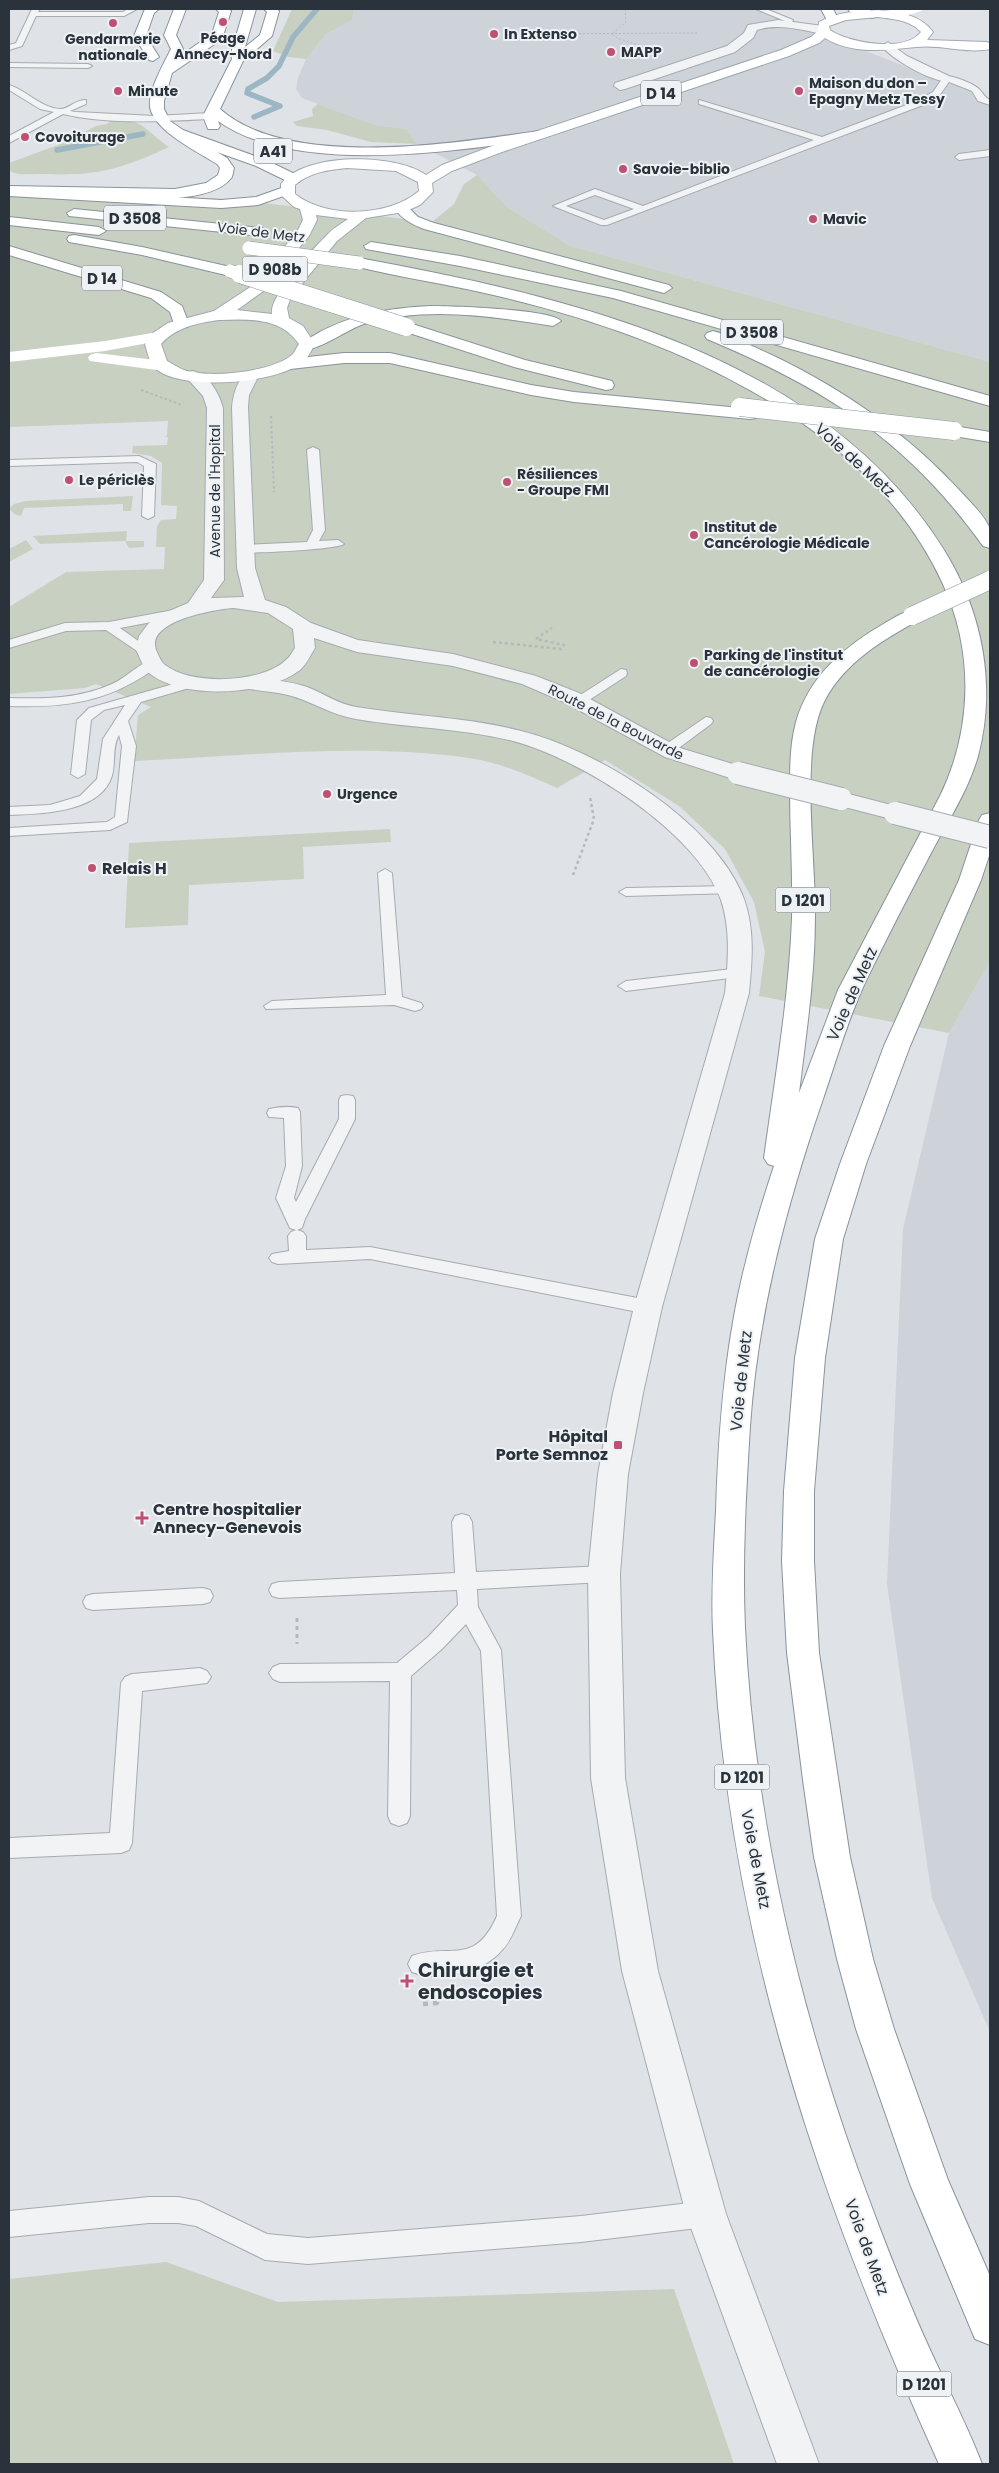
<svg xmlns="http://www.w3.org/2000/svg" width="999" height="2473" viewBox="0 0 999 2473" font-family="Poppins,sans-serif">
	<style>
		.built { fill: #cdd3d8 }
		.green { fill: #c7d0c1 }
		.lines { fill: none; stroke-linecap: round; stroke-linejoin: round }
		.stream { stroke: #9db6c3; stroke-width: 5.5 }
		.service-casing { stroke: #a5abb0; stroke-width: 2 }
		.minor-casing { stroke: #a5abb0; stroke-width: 2 }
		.tertiary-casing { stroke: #a5abb0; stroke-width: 2 }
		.primary-casing { stroke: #a0a9b1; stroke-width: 2 }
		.trunk-casing { stroke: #88939c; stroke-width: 2 }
		.motorway-casing { stroke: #88939c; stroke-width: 2 }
		.path-far4 { stroke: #b5b9be; stroke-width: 1; stroke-dasharray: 2 2; stroke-linecap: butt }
		.path-far3 { stroke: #b5b9be; stroke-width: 2; stroke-dasharray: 2.5 2.5; stroke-linecap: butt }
		.path-far2 { stroke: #b5b9be; stroke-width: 2.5; stroke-dasharray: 3 3; stroke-linecap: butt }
		.path-far1 { stroke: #b5b9be; stroke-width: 3; stroke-dasharray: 4 4; stroke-linecap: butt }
		.path { stroke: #b5b9be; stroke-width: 4.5; stroke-dasharray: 5 5; stroke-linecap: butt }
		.service { fill: #f1f3f5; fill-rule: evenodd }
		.minor { fill: #f1f3f5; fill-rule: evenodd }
		.tertiary { fill: #f1f3f5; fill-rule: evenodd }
		.secondary { fill: #fff; fill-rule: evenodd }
		.primary { fill: #fff; fill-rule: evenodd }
		.trunk { fill: #fff; fill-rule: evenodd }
		.motorway { fill: #fff; fill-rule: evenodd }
		.tertiary-bridge-casing { stroke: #a5abb0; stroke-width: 24; stroke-linecap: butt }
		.trunk-bridge-far1-casing { stroke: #88939c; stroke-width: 14; stroke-linecap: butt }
		.trunk-bridge-casing { stroke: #88939c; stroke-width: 19; stroke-linecap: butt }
		.tertiary-bridge { stroke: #f1f3f5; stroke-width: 22 }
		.trunk-bridge-far1 { stroke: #fff; stroke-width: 13 }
		.trunk-bridge { stroke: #fff; stroke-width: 18 }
		.poi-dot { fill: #c05073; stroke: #eef2f5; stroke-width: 2 }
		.labels { text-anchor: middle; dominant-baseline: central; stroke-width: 4; stroke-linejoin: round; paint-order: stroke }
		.far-poi-label { font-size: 14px; font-weight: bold; fill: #2a333c; stroke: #eef2f5; text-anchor: start }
		.far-street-label { font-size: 14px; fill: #2a333c; stroke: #eef2f5 }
		.shield { fill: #eef2f5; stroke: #656c74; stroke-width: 1 }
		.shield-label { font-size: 15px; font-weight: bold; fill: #2a333c }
		.street-label { font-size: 16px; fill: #2a333c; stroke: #eef2f5 }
		.poi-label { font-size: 16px; font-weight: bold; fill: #2a333c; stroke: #eef2f5; text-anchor: start }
		.near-poi-label { font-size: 19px; font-weight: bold; fill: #2a333c; stroke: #eef2f5; text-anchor: start }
	</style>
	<rect width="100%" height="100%" fill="#dfe3e7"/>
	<!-- built -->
	<g class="built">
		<polygon points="354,9 757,9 990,99 990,362 570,246 507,207 477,175 417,144 406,129 375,125 302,98 296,89 298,78 306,59 326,34 352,20"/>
		<polygon points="990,961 990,2032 932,1898 887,1584 903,1229 949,1033"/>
	</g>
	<!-- green -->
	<g class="green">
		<polygon points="292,9 354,9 352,20 326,34 306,59 289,57 273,51"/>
		<polygon points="318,104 375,125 406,129 417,144 371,142 327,130 297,126 293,122 313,116 312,109"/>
		<path d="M 114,118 C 145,120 145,131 169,147 C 117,171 96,176 39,174 C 30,174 16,176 9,170 L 9,163 L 66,142 L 96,126 L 107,124 Z"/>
		<path d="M 477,175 L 507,207 L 570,246 L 990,362 L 990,961 L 949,1033 L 759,996 L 765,952 L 754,902 L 725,849 L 679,806 L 605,760 L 557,788 C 530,776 504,764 475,759 C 365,742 245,756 134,761 L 138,715 L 151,707 L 96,684 L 85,688 L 9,694 L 9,607 L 66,572 L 164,569 L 165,547 L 156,547 L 157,526 L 161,520 L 176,519 L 177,506 L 161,505 L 162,463 L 151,456 L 132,453 L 133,446 L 167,445 L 168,437 L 165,437 L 167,435 L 168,421 L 9,427 L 9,190 L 228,199 L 432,222 L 454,204 L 464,184 Z"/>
		<polygon points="133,496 131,511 123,511 123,504 24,508 21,516 14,514 9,508 14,504 26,501"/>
		<polygon points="127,531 126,541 144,541 144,547 129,548 125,541 40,544 33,536"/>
		<polygon points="26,540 33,549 9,562 9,549"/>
		<polygon points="390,829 391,842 303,847 304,879 189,885 188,925 125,928 129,843"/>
		<polygon points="166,2262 278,2302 674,2289 734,2464 9,2464 9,2279"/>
	</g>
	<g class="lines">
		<!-- stream -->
		<g class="stream">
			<polyline points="254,117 280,106 247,93 248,89 267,78 279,66 293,37 317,9"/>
			<polyline points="57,150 143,134"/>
		</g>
		<!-- service casing -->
		<g class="service-casing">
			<g id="service">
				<polygon points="32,9 40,9 38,12 123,12 128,9 137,9 124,16 36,16 22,46 9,50 9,45 16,43"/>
				<polygon points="756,9 766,9 793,20 790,27 784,27 785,21"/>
				<polygon points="9,63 88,64 92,66 88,68 9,67"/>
				<path d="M 944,76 C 952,75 973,83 979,89 C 984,94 984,97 990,100 L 990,105 L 978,101 L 972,91 L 949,82 L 939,96 L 923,105 L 607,225 L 601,225 L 553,206 L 595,189 L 643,206 L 814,140 L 699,104 L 699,100 L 822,137 L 917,101 L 933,92 ZM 595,195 L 634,209 L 604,220 L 566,206 Z"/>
				<path d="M 9,85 C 26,90 41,108 60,109 C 69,109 76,99 86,100 L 86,104 L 70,111 L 76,112 L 155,116 L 210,113 L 214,116 L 210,119 C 163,121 108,125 63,114 L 9,143 L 9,136 L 54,112 L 40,109 L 9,90 Z"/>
				<polygon points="990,150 990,156 959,160 955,157 959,154"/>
				<path d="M 313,447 L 319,450 L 325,530 L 319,541 L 338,540 L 344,544 C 339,549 252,554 242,552 L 240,549 L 242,546 L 246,545 L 307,542 L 313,530 L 307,450 Z"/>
				<polygon points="139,456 156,464 154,516 148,519 142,516 144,466 137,462 9,466 9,460"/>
				<polygon points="179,609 183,610 185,613 183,616 120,628 151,650 152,653 146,657 106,630 66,631 9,648 9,640 65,623 109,622"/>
				<path d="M 152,660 L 157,661 L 158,664 L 157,667 C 109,702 67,708 9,706 L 9,698 C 44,699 79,699 112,684 C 126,678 138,664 152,660 Z"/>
				<polygon points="621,669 626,670 627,673 626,676 583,704 578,705 571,701"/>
				<path d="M 191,679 L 196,680 L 198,683 L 196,686 L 141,702 L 128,721 L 136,746 L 127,822 L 110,830 L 9,836 L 9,828 L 107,822 L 115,817 L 122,746 L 119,735 C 111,748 117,767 110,781 C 95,813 39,814 9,815 L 9,807 L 50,805 L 80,796 L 97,779 L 103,739 L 125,705 L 104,710 L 91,720 L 85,774 L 78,778 L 71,774 L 77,720 L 89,708 Z"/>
				<polygon points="706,717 711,718 713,721 711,724 672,753 662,753 660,750 662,747"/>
				<polygon points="385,869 392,873 402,997 421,1003 423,1006 421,1009 415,1011 394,1005 266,1009 264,1006 272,1001 386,995 378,873"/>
				<polygon points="729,886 734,887 736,890 734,893 626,896 619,892 626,888"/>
				<polygon points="741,968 749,973 746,976 626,991 618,986 626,981"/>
				<path d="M 347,1095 L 353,1096 L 355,1100 L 355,1119 L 305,1219 L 302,1228 L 297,1230 L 303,1232 L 306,1236 L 306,1250 L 370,1247 L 648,1300 L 654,1302 L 657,1307 L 654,1312 L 648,1314 L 370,1259 L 278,1264 L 272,1262 L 269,1258 L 272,1254 L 289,1251 L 288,1236 L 291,1232 L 296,1230 L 290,1228 L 276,1198 L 286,1166 L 284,1118 L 269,1117 L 267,1113 L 269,1109 C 278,1107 289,1106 298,1108 L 300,1112 L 302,1166 L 294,1198 L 296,1202 L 339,1119 L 339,1100 L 341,1096 Z"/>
				<path d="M 462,1514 L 469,1516 L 472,1522 L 476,1572 L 604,1566 L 611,1568 L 614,1574 L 611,1580 L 604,1582 L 477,1589 L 478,1607 L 501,1650 L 521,1916 C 515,1928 511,1941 502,1950 C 484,1973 438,1982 412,1972 L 408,1964 L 412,1956 C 449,1942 474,1968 497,1916 L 481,1651 L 466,1624 L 442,1649 L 411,1676 L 410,1816 L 407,1823 L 399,1826 L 391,1823 L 388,1816 L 390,1681 L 280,1682 L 273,1679 L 269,1673 L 273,1667 L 280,1664 L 397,1663 L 428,1637 L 458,1605 L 457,1590 L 279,1598 L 272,1596 L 269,1590 L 272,1584 L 279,1582 L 455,1573 L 452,1522 L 455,1516 Z"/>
				<polygon points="203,1588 210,1590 213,1596 210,1602 203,1604 93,1610 86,1608 83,1602 86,1596 93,1594"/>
				<polygon points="200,1668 207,1671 211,1677 207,1683 142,1691 132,1843 129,1850 121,1853 9,1858 9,1838 110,1833 121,1683 125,1677 132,1674"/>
				<polygon points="149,2197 178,2197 199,2201 267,2234 308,2238 581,2216 706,2201 715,2205 719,2214 715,2223 706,2227 581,2242 308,2264 265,2260 196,2226 178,2223 149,2223 9,2237 9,2211"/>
			</g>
		</g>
		<!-- minor casing -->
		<g class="minor-casing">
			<g id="minor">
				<path d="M 778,20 L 823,26 L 829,30 L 823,34 C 802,30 778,23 757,30 L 753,38 L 735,52 L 625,89 L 620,90 L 614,86 L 615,83 L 727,46 L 744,33 L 748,25 Z"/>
				<path d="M 888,42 L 907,56 L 953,78 L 952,81 C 936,85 891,59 882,46 Z"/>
				<path d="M 247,677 C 267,680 287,680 307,687 C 323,693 338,704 356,707 C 411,716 467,717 521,731 C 598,750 715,822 744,899 C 755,930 752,961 749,993 L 662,1307 L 643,1393 L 628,1474 L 620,1574 L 625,1778 L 658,1971 L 726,2214 L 819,2464 L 777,2464 L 686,2214 L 622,1971 L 591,1778 L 588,1574 L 598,1474 L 613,1393 L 634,1307 L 725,993 C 728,962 731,930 721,900 C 696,831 581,759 513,741 C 461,728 408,728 356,719 C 331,715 312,701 288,695 C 273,691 256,691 240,687 L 237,683 L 240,679 Z"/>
			</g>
		</g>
		<!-- tertiary casing -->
		<g class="tertiary-casing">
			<g id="tertiary">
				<path d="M 193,371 C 209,375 219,393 223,408 L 224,580 L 211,598 L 244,597 L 237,568 L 232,407 C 233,394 237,384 244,373 L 256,373 L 258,377 L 249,395 L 248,407 L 255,568 L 265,600 L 286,607 L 311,623 L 358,640 L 453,654 L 536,676 L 579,693 L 680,748 L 746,768 L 749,773 L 746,778 L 738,779 L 730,778 L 665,757 L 564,702 L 522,684 L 453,666 L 357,652 L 314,638 L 315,648 C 311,654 306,665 300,670 C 267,696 182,700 149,673 C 143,668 140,657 136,650 L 139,636 L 148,624 L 160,615 L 188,603 L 204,580 L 207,408 L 203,396 L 185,376 L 187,372 ZM 234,608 L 268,613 L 293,629 L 295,648 C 292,652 290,657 286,660 C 262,683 192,686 165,665 C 162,663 159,657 157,652 C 142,621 216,609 234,608 Z"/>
				<polygon points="841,792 903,808 906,813 903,818 895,820 833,804 830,799 833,794"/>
			</g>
		</g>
		<!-- primary casing -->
		<g class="primary-casing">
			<path id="primary" d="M 878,10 C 898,12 920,14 933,32 L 927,40 L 986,42 L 990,43 L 990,49 C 967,54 940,44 916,47 C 887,50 852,55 825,38 L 819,43 L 789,56 L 502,152 L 452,171 L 432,183 L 433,192 L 420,205 L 404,212 L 366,218 L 337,241 L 291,297 L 287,308 L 289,318 L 303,326 L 315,344 C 312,349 309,356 305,360 C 281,384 176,393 153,366 C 149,360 147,351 145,344 L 153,333 L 168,323 L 214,311 L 252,286 L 297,232 L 303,220 L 300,209 L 294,207 L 281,195 L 281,184 C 304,152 396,153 426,175 L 442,165 L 492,146 L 781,50 L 811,37 L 818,31 L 819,22 C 837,12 857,11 878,10 ZM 878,17 C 893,19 910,20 921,32 C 905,53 849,43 830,30 L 829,26 L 846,20 ZM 347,168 L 396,171 L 418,182 L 419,191 C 389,217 326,219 295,194 L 295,185 C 310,172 328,170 347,168 ZM 316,215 L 348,219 C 341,224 332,229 326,236 C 313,249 269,296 272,314 L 237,310 L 262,292 L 309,236 L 317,220 ZM 219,320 C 249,319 281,317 299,344 C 297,347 295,351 293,354 C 274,372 208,379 184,370 C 179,368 173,364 167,361 L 161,344 C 176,327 198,323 219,320 Z"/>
		</g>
		<!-- trunk casing -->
		<g class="trunk-casing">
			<g id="trunk">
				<polygon points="821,9 833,9 838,19 836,22 828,22"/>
				<polygon points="848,9 867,9 879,14 873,18 850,12"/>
				<polygon points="287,186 292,187 294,190 292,193 258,205 221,208 9,196 9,188 221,200 256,197"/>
				<path d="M 401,204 L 406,205 L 418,217 L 434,223 L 669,285 L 672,288 L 664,293 L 424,229 C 411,224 402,219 394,208 Z"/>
				<polygon points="74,209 262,228 269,232 262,236 69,216 67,213"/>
				<polygon points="9,217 99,227 106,231 99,235 9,225"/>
				<polygon points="74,235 142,247 235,268 238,271 230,276 142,255 69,242 67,239 69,236"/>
				<polygon points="371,242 460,256 621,291 990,396 990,406 613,298 460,266 366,249 364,246"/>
				<polygon points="9,246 161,292 182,306 189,324 187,327 175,327 170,312 151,298 9,255"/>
				<path d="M 359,258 C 570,297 822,354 944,550 C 982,611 997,685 978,756 C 968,791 948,821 931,853 C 908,897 885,941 864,985 C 847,1022 836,1061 823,1099 C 786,1206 758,1313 750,1426 C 746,1493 742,1561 745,1628 C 754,1812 795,1994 857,2167 C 880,2230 904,2293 932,2354 C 949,2391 968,2427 982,2464 L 939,2464 C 817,2195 726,1929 713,1631 C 711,1591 714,1550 716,1510 C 718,1447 722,1384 733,1322 C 742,1269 757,1217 774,1166 L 768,1164 L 764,1158 C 775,1078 789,998 792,918 C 793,875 790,832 790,789 C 790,767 790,744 796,722 C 809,676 845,646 885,623 C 896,617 906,609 919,612 L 922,616 L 919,620 C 883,640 845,662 825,700 C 799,749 816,858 815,917 C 815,976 806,1035 799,1093 L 838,990 L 940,796 C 973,728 974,650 942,582 C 867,420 667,336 502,297 C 453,285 403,278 354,266 L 351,263 Z"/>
				<path d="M 430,306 C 449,306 552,309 561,321 L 553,326 C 492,316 424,306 364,324 C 347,329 317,353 301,349 L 299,346 C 303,340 312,337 318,333 C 353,314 390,308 430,306 Z"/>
				<polygon points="406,322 525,360 612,381 614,385 612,389 606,390 514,367 400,330 398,327 400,324"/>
				<path d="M 713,331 C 735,337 756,348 776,357 C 846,391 909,435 962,493 C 971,503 985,516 990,529 C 992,534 990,542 990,548 L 983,546 C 908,441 825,388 707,339 L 705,336 L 707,333 Z"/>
				<polygon points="344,353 390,353 531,385 574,392 750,409 756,410 759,414 756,418 750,419 574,402 531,395 390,363 344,363 290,369 284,367 282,364 284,361 290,359"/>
				<polygon points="954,426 990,432 990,442 948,435 945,431 948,427"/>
				<polygon points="990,813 990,853 981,880 910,1046 866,1164 843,1239 825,1358 814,1491 814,1561 819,1653 850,1857 873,1959 894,2029 948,2180 990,2276 990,2345 975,2339 910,2184 856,2029 837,1959 814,1857 803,1780 787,1653 782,1561 784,1491 795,1358 815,1239 840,1164 884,1046 959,880 979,820 982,815"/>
			</g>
		</g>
		<!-- motorway casing -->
		<g class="motorway-casing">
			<g id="motorway">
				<polygon points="145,9 159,9 154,13 146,36 159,57 153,61 149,60 134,36"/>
				<path d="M 174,9 L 186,9 L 176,35 L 183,49 L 180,56 L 212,34 L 219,12 L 216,9 L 229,9 L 231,11 L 222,39 L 172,73 L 164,101 L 164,109 L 170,121 L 183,130 L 266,160 L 299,176 L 301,179 L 299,182 L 289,182 L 256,166 L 217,152 L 227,158 L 234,168 L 232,177 C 208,210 114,196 79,194 C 55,193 32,194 9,194 L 9,186 L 175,189 L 206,183 L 218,175 L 220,168 L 217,164 C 198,152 154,131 150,107 C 148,91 164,63 171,49 L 164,35 Z"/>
				<path d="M 244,9 L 256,9 L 245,47 L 260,35 L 267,12 L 264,9 L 277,9 L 279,11 L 272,36 L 243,61 L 220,109 C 289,170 454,143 539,131 L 546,135 L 539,139 C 451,152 293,175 218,121 L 220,126 L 218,129 L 208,129 L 203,116 L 232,59 L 231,53 Z"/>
			</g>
		</g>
		<!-- path-far4 -->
		<g class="path-far4">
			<polyline points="625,9 626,22 612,34 617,38 651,49"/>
			<polyline points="523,34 697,33"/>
		</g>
		<!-- path-far3 -->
		<g class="path-far3">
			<polyline points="141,390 182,405"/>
			<polyline points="271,416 274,492"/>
			<polyline points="546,632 553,627"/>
		</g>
		<!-- path-far2 -->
		<g class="path-far2">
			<polyline points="493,642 561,649 564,645 536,639 547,631"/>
			<polyline points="573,875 594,819 590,797"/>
		</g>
		<!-- path-far1 -->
		<polyline class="path-far1" points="297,1618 297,1644"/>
		<!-- path -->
		<polyline class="path" points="423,2004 437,2003 436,1996"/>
		<!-- service -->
		<use href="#service" class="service"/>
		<!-- minor -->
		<use href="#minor" class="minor"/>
		<!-- tertiary -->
		<use href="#tertiary" class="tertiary"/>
		<!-- secondary -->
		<g class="secondary">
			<path d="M 897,9 L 924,9 C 918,15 880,21 874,15 L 876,12 Z"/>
			<polygon points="158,332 166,337 164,340 105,351 9,362 9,352 105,341"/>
			<polygon points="96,353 164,361 170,363 172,366 170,369 164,371 90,361 88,358 90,355"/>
		</g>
		<!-- primary -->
		<use href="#primary" class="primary"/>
		<!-- trunk -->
		<use href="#trunk" class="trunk"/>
		<!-- motorway -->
		<use href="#motorway" class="motorway"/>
		<!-- tertiary-bridge casing -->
		<g class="tertiary-bridge-casing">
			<g id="tertiary-bridge">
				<polyline points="738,773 841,799"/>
				<polyline points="895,813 990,837"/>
			</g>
		</g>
		<!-- trunk-bridge-far1 casing -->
		<g class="trunk-bridge-far1-casing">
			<g id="trunk-bridge-far1">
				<polyline points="249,248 359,263"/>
				<polyline points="230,271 244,276"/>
			</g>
		</g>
		<!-- trunk-bridge casing -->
		<g class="trunk-bridge-casing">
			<g id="trunk-bridge">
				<polyline points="240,274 406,327"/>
				<polyline points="740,407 954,431"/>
				<polyline points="912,616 990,580"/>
			</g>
		</g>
		<!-- tertiary-bridge -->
		<use href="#tertiary-bridge" class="tertiary-bridge"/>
		<!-- trunk-bridge-far1 -->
		<use href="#trunk-bridge-far1" class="trunk-bridge-far1"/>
		<!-- trunk-bridge -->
		<use href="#trunk-bridge" class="trunk-bridge"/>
	</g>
	<!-- markers -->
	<g class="poi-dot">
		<circle cx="223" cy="22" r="5"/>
		<circle cx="113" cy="23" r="5"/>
		<circle cx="494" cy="34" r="5"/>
		<circle cx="611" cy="52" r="5"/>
		<circle cx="118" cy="91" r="5"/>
		<circle cx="799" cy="91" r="5"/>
		<circle cx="25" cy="137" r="5"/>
		<circle cx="623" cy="169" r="5"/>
		<circle cx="813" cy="219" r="5"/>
		<circle cx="69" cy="480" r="5"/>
		<circle cx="507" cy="482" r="5"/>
		<circle cx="694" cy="535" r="5"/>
		<circle cx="694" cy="663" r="5"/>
		<circle cx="327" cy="794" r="5"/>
		<circle cx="92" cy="868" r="5"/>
		<rect x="613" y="1440" width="10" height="10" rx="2.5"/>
		<path d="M139.5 1510.5h5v5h5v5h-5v5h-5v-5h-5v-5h5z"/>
		<path d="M404.5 1973.5h5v5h5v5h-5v5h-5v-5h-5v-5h5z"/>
	</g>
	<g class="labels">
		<!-- far-poi labels -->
		<g class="far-poi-label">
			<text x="504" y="34">In Extenso</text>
			<text x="223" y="38" text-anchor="middle">Péage<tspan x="223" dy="16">Annecy-Nord</tspan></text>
			<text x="113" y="39" text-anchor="middle">Gendarmerie<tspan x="113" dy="16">nationale</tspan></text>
			<text x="621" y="52">MAPP</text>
			<text x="809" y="83">Maison du don –<tspan x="809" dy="16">Epagny Metz Tessy</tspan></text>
			<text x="128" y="91">Minute</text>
			<text x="35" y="137">Covoiturage</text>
			<text x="633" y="169">Savoie-biblio</text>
			<text x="823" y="219">Mavic</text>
			<text x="517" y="474">Résiliences<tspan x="517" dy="16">- Groupe FMI</tspan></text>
			<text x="79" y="480">Le périclès</text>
			<text x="704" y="527">Institut de<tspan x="704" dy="16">Cancérologie Médicale</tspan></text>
			<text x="704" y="655">Parking de l'institut<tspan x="704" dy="16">de cancérologie</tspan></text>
			<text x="337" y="794">Urgence</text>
		</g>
		<!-- far-street labels -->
		<g class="far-street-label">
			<text transform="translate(261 232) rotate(7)">Voie de Metz</text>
			<text transform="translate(215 491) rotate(-90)">Avenue de l'Hopital</text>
			<text transform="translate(616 722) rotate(27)">Route de la Bouvarde</text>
		</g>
		<!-- shield labels -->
		<g class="shield">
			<rect x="641" y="80.5" width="40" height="25" rx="4"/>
			<rect x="254" y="138.5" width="38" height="25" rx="4"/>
			<rect x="104" y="205.5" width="62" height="25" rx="4"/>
			<rect x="242.5" y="256.5" width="65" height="25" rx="4"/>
			<rect x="82" y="265.5" width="40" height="25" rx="4"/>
			<rect x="721" y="319.5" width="62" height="25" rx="4"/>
			<rect x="775.5" y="887.5" width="55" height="25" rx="4"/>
			<rect x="714.5" y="1764.5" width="55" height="25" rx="4"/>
			<rect x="896.5" y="2371.5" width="55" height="25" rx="4"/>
		</g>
		<g class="shield-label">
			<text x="661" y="93">D 14</text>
			<text x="273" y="151">A41</text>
			<text x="135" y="218">D 3508</text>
			<text x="275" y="269">D 908b</text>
			<text x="102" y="278">D 14</text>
			<text x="752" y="332">D 3508</text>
			<text x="803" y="900">D 1201</text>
			<text x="742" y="1777">D 1201</text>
			<text x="924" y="2384">D 1201</text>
		</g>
		<!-- street labels -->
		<g class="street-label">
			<text transform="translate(855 460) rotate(42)">Voie de Metz</text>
			<text transform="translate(852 994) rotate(-66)">Voie de Metz</text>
			<text transform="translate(741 1381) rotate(-84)">Voie de Metz</text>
			<text transform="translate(756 1859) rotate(79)">Voie de Metz</text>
			<text transform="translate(867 2247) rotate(70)">Voie de Metz</text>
		</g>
		<!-- poi labels -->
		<g class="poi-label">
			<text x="102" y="868">Relais H</text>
			<text x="608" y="1436" text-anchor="end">Hôpital<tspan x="608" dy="18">Porte Semnoz</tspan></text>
			<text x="153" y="1509">Centre hospitalier<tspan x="153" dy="18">Annecy-Genevois</tspan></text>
		</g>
		<!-- near-poi labels -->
		<g class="near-poi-label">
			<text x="418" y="1970">Chirurgie et<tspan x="418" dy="22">endoscopies</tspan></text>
		</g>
	</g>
	<!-- border -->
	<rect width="999" height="2473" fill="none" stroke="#2a333c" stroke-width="20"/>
</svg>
